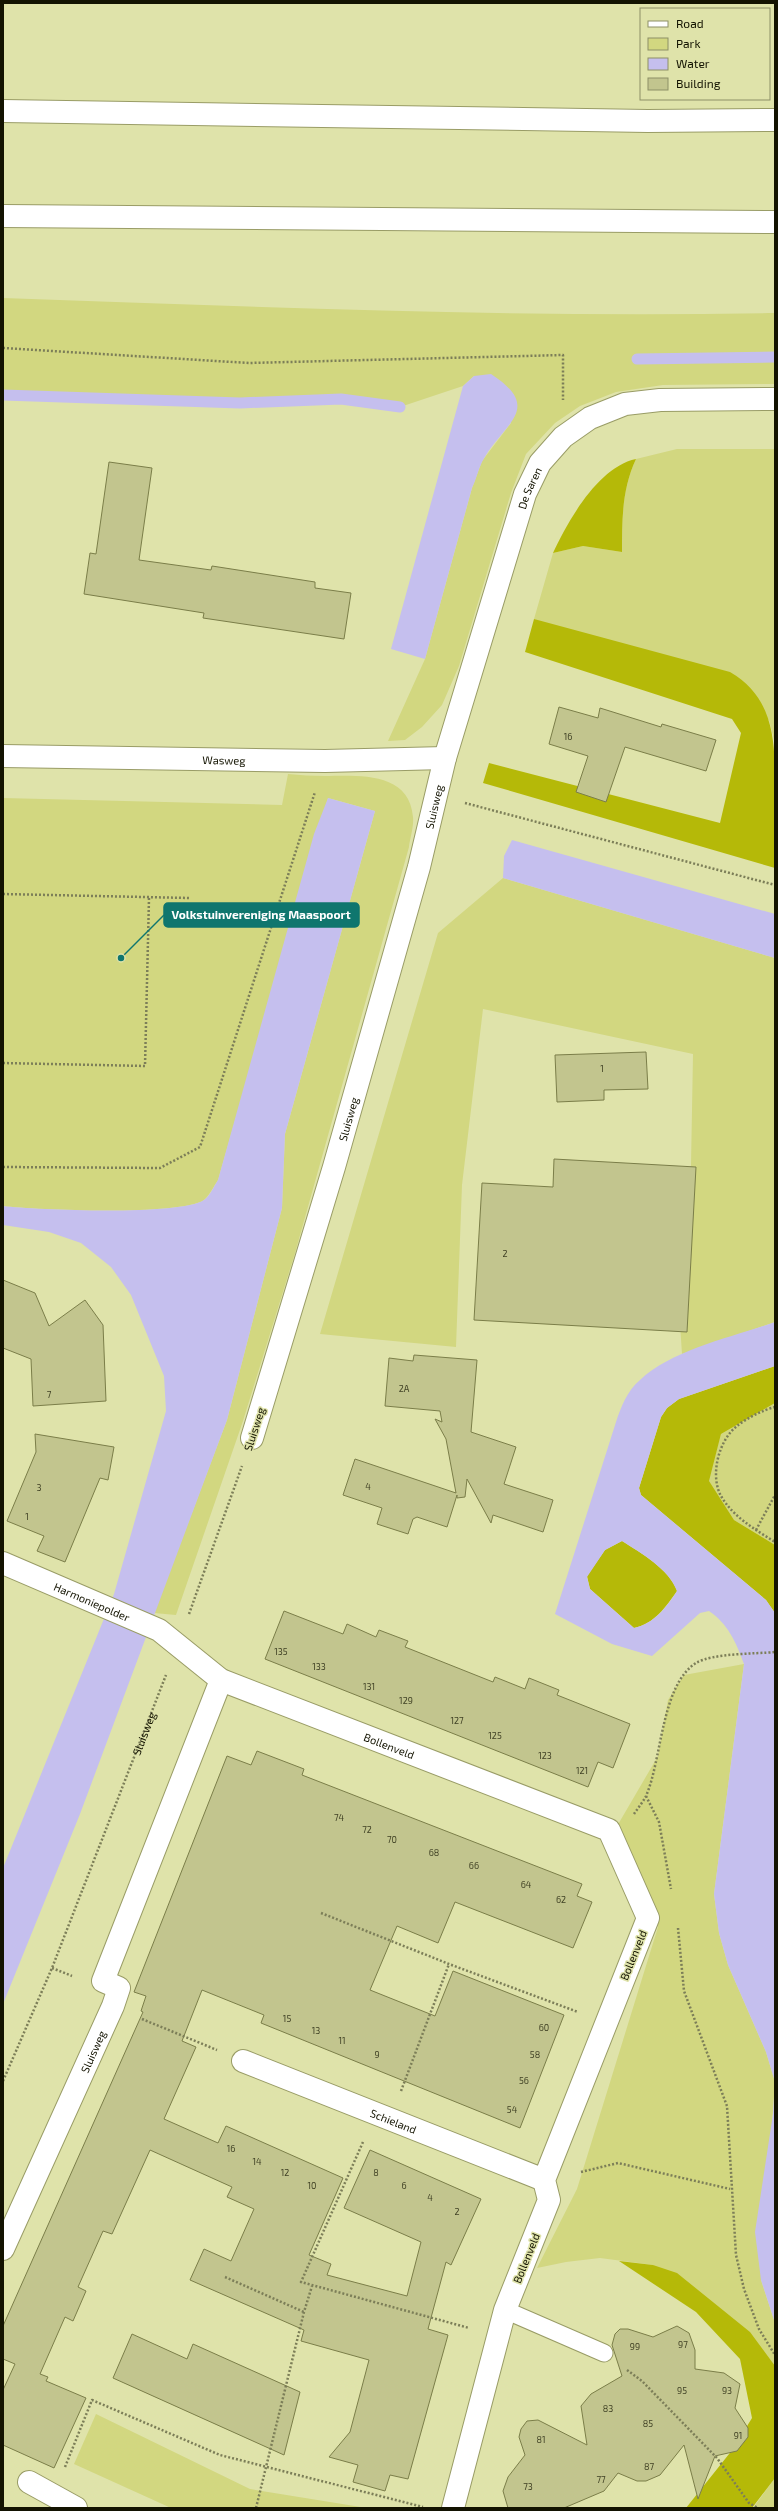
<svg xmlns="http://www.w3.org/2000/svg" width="778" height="2511" viewBox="0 0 778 2511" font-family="'Exo 2',sans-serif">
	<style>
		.green { fill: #d2d780 }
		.forest { fill: #b5b908 }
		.water { fill: #c5bfee; fill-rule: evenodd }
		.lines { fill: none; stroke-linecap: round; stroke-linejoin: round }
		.stream { stroke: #c5bfee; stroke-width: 11 }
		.building { fill: #c2c58e; stroke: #7b7e49 }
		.service-casing { stroke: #999c66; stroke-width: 19 }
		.minor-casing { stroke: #999c66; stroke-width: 24 }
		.motorway-casing { stroke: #999c66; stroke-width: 24 }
		.path { stroke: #7c7e58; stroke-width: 2.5; stroke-dasharray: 2 2; stroke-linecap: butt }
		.service { stroke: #fff; stroke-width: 17 }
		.minor { stroke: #fff; stroke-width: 22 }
		.motorway { stroke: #fff; stroke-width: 22 }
		.labels { text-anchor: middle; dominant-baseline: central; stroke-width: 3; stroke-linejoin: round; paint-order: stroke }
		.number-label { font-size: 9px; fill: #3f4024 }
		.street-label { font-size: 11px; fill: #131301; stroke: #dfe3aa }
		.leader { fill: none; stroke: #0f766e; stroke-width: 1.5 }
		.callout-dot { fill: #0f766e; stroke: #dfe3aa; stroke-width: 1.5 }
		.callout { fill: #0f766e; stroke: #0f766e; stroke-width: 1.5 }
		.callout-label { font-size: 12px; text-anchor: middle; font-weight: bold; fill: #fff }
	</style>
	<rect width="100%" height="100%" fill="#dfe3aa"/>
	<!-- green -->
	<g class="green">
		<path d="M 3,298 C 260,307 518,318 775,313 L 775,384 L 663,385 L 616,392 L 580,406 L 555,423 L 526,454 L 511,493 L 459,666 L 442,705 L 422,727 L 405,740 L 388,741 L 425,659 L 472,488 L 482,461 L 511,423 L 474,376 L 463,386 L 400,407 L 341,399 L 240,403 L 3,395 Z"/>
		<path d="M 677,449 L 775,449 L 775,744 L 769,720 L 534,619 L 553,553 L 583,546 L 622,552 C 622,519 622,489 636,459 Z"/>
		<path d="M 288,774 C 300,775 312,776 325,776 C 358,776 409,771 413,817 C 414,827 410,838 409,847 L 295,1253 L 243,1421 L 176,1615 L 154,1613 L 227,1420 L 282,1208 L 285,1134 L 375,811 L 328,798 L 218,1180 C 214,1186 209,1196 204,1200 C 180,1216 37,1210 3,1206 L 3,798 L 282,805 Z"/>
		<polygon points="503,878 775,958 775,1322 682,1354 680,1324 691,1165 693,1054 483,1009 462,1185 456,1347 320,1334 438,933"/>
		<polygon points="775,1403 775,1545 734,1520 708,1481 721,1434"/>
		<polygon points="744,1664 714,1894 719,1933 728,1965 766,2052 775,2082 761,2280 775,2323 775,2366 653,2265 600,2258 566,2262 537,2268 577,2189 658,1927 642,1886 613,1833 658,1756 668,1700 684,1675"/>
		<polygon points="96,2414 250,2489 367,2508 171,2508 74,2464"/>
		<polygon points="775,2478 775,2508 752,2508 753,2508"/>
	</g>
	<!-- forest -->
	<g class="forest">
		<path d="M 636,459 C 622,489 622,519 622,552 L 583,546 L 553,553 C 568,521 598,467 636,459 Z"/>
		<path d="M 534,619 L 730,672 C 776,699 775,744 775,792 C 775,817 775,843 775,868 L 483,783 L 489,763 L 720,823 L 741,733 L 732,719 L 525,652 Z"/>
		<polygon points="775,1366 775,1403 721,1434 709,1481 734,1520 775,1545 775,1613 766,1600 641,1495 639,1488 661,1417 667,1408 679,1399"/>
		<path d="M 622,1541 C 641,1553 669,1569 677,1591 C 665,1608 655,1623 634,1628 L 590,1589 L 587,1576 L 605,1550 Z"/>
		<polygon points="619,2261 653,2265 677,2273 750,2332 775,2366 775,2478 752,2508 686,2508 733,2449 752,2418 740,2359 696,2312"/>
	</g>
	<!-- water -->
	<g class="water">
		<path d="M 491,374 C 546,410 501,424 482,462 C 478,470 476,480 472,488 L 425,659 L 391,649 L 463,386 L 474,376 Z"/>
		<path d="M 328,798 L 375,811 L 285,1134 L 282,1208 L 227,1420 L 80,1814 L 3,2004 L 3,1868 L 114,1594 L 166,1411 L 164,1376 L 131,1295 L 111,1267 L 81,1243 L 49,1232 L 3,1225 L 3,1206 C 37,1210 180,1216 204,1200 C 210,1196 214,1186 218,1180 L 314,834 Z"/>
		<polygon points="512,840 775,914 775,958 503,878 504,856"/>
		<path d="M 775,1322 L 775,1366 L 679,1399 L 667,1408 L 661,1417 L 639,1488 L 641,1495 L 766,1600 L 775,1613 L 775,2323 L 761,2280 L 755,2232 L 773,2114 L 775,2082 L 766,2052 L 728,1965 L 719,1933 L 714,1894 L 744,1664 C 736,1642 728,1624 709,1611 L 700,1613 L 652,1656 L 612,1644 L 555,1614 L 616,1422 C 621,1407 627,1391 640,1380 C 673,1349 733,1337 775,1322 ZM 622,1541 C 641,1553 669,1569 677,1591 C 666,1608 655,1623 634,1628 L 590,1589 L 587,1577 L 605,1550 Z"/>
	</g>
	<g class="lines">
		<!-- stream -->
		<g class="stream">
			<polyline points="637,359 775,357"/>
			<polyline points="3,395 240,403 341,399 400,407"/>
		</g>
	</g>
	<!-- building -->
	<g class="building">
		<polygon points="109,462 152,468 139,560 211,570 212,566 315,582 315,588 351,593 344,639 203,618 204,613 84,594 90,553 96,554"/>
		<polygon points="559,707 598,718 600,708 661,727 662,724 716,740 706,771 625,747 606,802 576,792 588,756 549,744"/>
		<polygon points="646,1052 648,1089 604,1090 604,1100 557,1102 555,1055"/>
		<polygon points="554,1159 696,1167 687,1332 474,1320 482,1183 553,1187"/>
		<polygon points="3,1280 35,1293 49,1326 85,1300 103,1325 106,1401 33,1406 31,1359 3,1348"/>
		<polygon points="414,1355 477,1360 471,1432 516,1447 504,1484 553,1500 543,1532 493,1515 491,1523 467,1479 465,1497 457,1498 457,1495 447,1527 417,1517 413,1519 408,1534 377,1524 382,1508 343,1495 355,1459 456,1493 446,1439 435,1419 442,1422 440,1411 385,1406 389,1358 413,1361"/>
		<polygon points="35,1434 114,1447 108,1480 100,1478 65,1562 37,1551 44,1536 7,1521 36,1452"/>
		<polygon points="284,1611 343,1634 347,1624 376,1637 379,1630 408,1641 405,1647 493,1682 495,1677 525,1689 529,1678 559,1690 557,1695 630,1724 613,1768 598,1762 588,1787 265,1659"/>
		<polygon points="257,1751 304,1769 302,1775 582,1884 577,1896 592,1902 573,1948 455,1902 438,1943 397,1926 370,1990 435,2016 453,1971 564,2015 520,2128 261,2023 264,2015 202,1990 182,2041 196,2047 164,2119 218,2143 226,2126 343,2178 309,2255 331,2264 327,2275 407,2296 421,2242 344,2208 370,2150 481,2199 451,2265 446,2262 428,2329 448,2335 408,2479 390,2475 385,2491 353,2482 358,2465 329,2457 350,2432 369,2360 301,2341 304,2330 190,2280 204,2249 231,2261 254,2209 227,2197 232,2187 150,2150 112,2234 103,2231 78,2287 86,2291 73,2321 65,2317 40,2374 48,2377 46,2381 86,2398 54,2468 3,2445 3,2390 15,2364 3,2359 3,2326 143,2012 141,2011 146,1996 134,1992 227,1756 251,1765"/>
		<polygon points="677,2326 689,2333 695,2350 695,2369 724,2373 740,2384 735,2408 748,2428 748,2437 737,2451 715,2456 698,2499 684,2445 660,2475 646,2481 637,2481 618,2473 604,2491 564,2508 508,2508 503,2491 508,2477 525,2455 519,2437 521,2429 527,2421 538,2420 587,2445 581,2406 591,2394 622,2376 612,2345 615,2334 620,2329 628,2329 653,2337"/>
		<polygon points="132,2334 187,2359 193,2344 300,2392 284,2455 113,2378"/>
	</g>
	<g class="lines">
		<!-- service casing -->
		<g class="service-casing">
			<polyline id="service" points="505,2310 604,2353"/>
		</g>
		<!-- minor casing -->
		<g class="minor-casing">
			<g id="minor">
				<path id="s2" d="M 3,756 L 325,761 L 445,758"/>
				<path id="s3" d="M 252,1438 L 334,1167 L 419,867 L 445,758 L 525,494 L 540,463 L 563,437 L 590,418 L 625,404 L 660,400 L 775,399"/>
				<path id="s4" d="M 3,1563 L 159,1630 L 221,1680 L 609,1830 L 648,1918 L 544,2180 L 549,2200 L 505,2310 L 453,2508"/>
				<path id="s5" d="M 243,2061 L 544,2180"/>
				<path id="s6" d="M 3,2249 L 113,2006 L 119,1988 L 103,1981 L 221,1680"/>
				<polyline points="29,2482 76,2508"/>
			</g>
		</g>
		<!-- motorway casing -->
		<g class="motorway-casing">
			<g id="motorway">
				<polyline points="3,111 648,121 775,120"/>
				<polyline points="3,216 775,222"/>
			</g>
		</g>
		<!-- path -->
		<g class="path">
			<polyline points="3,348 249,363 563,355 563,400"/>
			<polyline points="465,803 775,885"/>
			<polyline points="3,894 190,898"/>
			<polyline points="3,1063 145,1066 149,898"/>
			<polyline points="3,1167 160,1168 200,1147 315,792"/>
			<path d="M 775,1407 C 763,1410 747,1418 737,1426 C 718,1441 710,1476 721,1496 C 733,1517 756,1530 775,1542"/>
			<polyline points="756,1530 775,1495"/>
			<polyline points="189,1614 242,1466"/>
			<polyline points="646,1796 659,1822 671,1889"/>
			<path d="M 634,1814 C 638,1808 643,1802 646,1796 C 662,1760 661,1685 696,1663 C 713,1653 755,1654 775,1652"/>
			<polyline points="321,1913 449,1964 578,2012"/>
			<polyline points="678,1928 684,1991 727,2106 736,2255 744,2289 759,2329 775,2355"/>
			<polyline points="52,1968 72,1976"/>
			<polyline points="142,2019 217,2050"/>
			<path id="s1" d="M 3,2081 L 52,1968 L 166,1675"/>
			<polyline points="401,2091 449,1964"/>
			<polyline points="363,2142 301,2282 469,2328"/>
			<polyline points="581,2172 618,2163 730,2189"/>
			<polyline points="225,2277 304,2312"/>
			<polyline points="627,2370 642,2381 717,2458 749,2503 758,2508"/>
			<polyline points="65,2467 92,2400 220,2455 423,2507"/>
			<polyline points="256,2508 304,2312 312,2286"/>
		</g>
		<!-- service -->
		<use href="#service" class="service"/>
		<!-- minor -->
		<use href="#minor" class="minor"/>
		<!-- motorway -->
		<use href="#motorway" class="motorway"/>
	</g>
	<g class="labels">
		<!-- number labels -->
		<g class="number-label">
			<text x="568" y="736">16</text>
			<text x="602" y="1068">1</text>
			<text x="505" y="1253">2</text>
			<text x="404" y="1388">2A</text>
			<text x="49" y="1394">7</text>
			<text x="368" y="1486">4</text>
			<text x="39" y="1487">3</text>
			<text x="27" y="1516">1</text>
			<text x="281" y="1651">135</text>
			<text x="319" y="1666">133</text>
			<text x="369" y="1686">131</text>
			<text x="406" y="1700">129</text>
			<text x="457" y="1720">127</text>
			<text x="495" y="1735">125</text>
			<text x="545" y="1755">123</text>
			<text x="582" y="1770">121</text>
			<text x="339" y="1817">74</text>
			<text x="367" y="1829">72</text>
			<text x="392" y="1839">70</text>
			<text x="434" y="1852">68</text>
			<text x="474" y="1865">66</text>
			<text x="526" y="1884">64</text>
			<text x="561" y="1899">62</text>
			<text x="287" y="2018">15</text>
			<text x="544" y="2027">60</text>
			<text x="316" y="2030">13</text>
			<text x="342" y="2040">11</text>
			<text x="377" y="2054">9</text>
			<text x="535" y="2054">58</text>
			<text x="524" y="2080">56</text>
			<text x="512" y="2109">54</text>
			<text x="231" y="2148">16</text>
			<text x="257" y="2161">14</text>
			<text x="285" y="2172">12</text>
			<text x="376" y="2172">8</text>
			<text x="312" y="2185">10</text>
			<text x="404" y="2185">6</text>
			<text x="430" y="2197">4</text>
			<text x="457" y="2211">2</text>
			<text x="683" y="2344">97</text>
			<text x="635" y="2346">99</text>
			<text x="682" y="2390">95</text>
			<text x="727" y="2390">93</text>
			<text x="608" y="2408">83</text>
			<text x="648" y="2423">85</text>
			<text x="738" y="2435">91</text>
			<text x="541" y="2439">81</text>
			<text x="649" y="2466">87</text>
			<text x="601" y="2479">77</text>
			<text x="528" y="2486">73</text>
		</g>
		<!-- street labels -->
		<g class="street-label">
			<text stroke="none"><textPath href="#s3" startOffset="990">De Saren</textPath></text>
			<text stroke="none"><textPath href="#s2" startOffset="221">Wasweg</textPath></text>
			<text stroke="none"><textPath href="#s3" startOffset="657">Sluisweg</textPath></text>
			<text stroke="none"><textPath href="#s3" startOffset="333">Sluisweg</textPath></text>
			<text transform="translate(254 1429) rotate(-72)">Sluisweg</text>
			<text stroke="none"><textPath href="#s4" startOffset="97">Harmoniepolder</textPath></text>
			<text stroke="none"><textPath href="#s1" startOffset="375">Sluisweg</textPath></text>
			<text stroke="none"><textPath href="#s4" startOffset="430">Bollenveld</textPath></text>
			<text transform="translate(633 1955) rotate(-68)">Bollenveld</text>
			<text stroke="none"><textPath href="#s6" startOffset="217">Sluisweg</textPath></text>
			<text stroke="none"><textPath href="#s5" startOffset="162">Schieland</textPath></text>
			<text transform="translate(526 2258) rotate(-68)">Bollenveld</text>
		</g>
	</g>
	<!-- callouts -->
	<path class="leader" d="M121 958L164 915"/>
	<circle class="callout-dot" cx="121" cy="958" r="4"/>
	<rect class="callout" x="164" y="903" width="195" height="24" rx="4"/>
	<g class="callout-label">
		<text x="261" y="919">Volkstuinvereniging Maaspoort</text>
	</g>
	<!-- border -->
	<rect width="778" height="2511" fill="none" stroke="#131301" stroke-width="8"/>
	<!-- legend -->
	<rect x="640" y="8" width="130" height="92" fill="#dfe3aa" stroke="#8d9066"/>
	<rect x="648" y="21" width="20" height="6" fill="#ffffff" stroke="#8d9066"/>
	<text x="676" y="28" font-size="12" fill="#131301">Road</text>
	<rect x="648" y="38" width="20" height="12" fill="#d2d780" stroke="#8d9066"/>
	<text x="676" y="48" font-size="12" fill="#131301">Park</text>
	<rect x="648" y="58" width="20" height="12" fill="#c5bfee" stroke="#8d9066"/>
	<text x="676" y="68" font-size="12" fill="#131301">Water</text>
	<rect x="648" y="78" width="20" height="12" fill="#c2c58e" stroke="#8d9066"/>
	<text x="676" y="88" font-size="12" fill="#131301">Building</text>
</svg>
